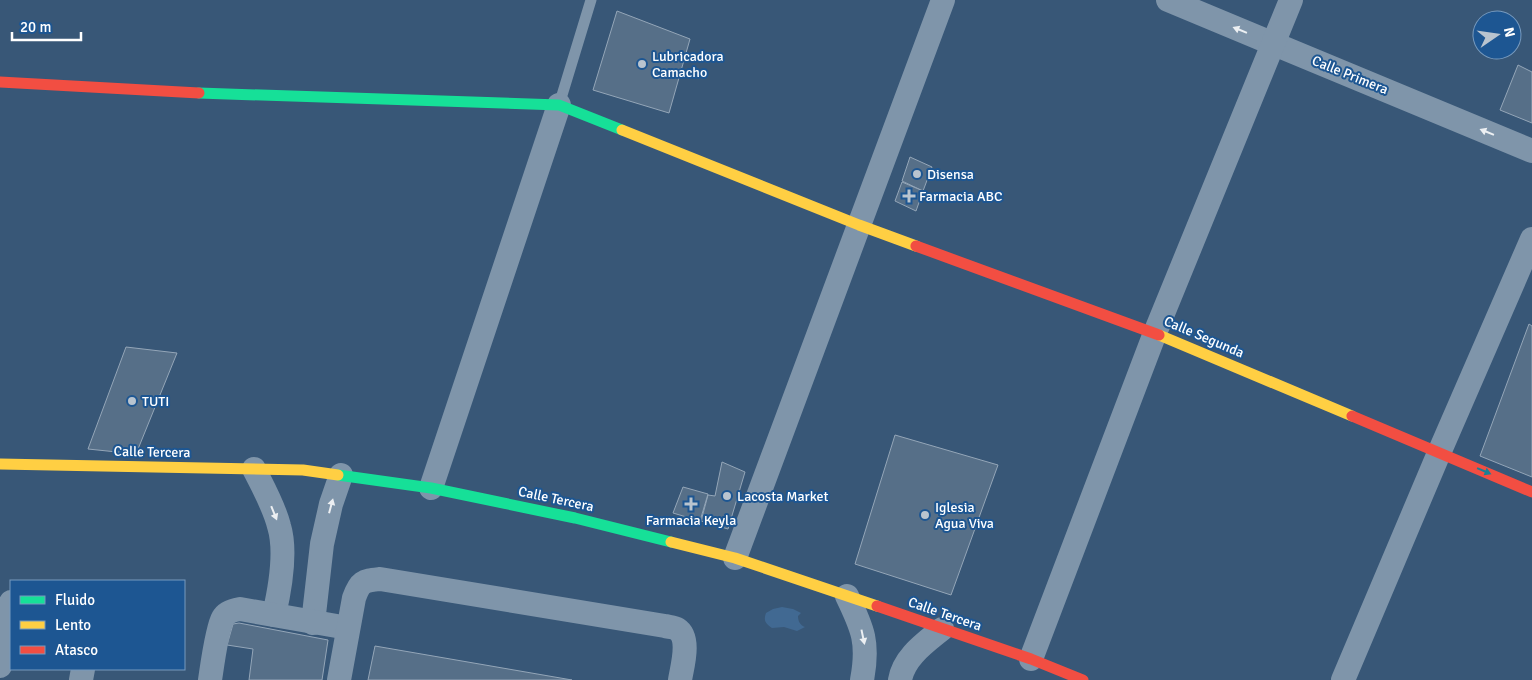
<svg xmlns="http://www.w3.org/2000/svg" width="1532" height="680" viewBox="0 0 1532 680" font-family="Signika,sans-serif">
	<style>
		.water { fill: #416992 }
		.building { fill: #566f88; stroke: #94a6b8 }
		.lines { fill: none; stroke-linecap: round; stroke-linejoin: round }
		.lane { stroke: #7f95aa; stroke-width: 11 }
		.street { stroke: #7f95aa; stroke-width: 24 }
		.fast { stroke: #16e098; stroke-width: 11 }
		.slow { stroke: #ffcf43; stroke-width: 11 }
		.jam { stroke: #f24e42; stroke-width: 11 }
		.oneway { fill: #eceff2 }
		.oneway2 { fill: #1b7f94 }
		.poi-dot { fill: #b9c4cf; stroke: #1d5692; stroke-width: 2 }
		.labels { text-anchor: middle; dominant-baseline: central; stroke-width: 4; stroke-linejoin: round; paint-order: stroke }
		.poi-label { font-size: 14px; fill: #fff; stroke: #1d5692; text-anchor: start }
		.street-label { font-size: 14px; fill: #fff; stroke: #1d5692 }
	</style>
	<rect width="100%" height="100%" fill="#385777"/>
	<!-- water -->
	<path class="water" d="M 782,607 L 793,609 L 801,613 L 798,616 C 798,621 800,625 805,627 L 797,631 L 784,627 L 772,628 C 766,624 763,621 766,613 L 773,609 Z"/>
	<!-- building -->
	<g class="building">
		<polygon points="617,11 690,39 669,113 593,90"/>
		<polygon points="1518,65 1532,72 1532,123 1500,110"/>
		<polygon points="910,157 932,167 923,191 902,181"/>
		<polygon points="902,182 923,191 916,211 895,201"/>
		<polygon points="1529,324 1532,326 1532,477 1480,456"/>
		<polygon points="126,347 177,353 136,454 88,449"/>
		<polygon points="895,435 998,465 951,595 855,564"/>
		<polygon points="722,462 745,472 728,529 701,521 708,495 715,496"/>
		<polygon points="683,487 708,494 700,521 673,513"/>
		<polygon points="239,623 328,640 322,680 249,680 253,649 227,645 233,624"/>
		<polygon points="375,646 572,680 368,680"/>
	</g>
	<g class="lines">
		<!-- lane -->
		<polyline class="lane" points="559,105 591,0"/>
		<!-- street -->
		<g class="street">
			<polyline points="1168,0 1532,151"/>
			<path d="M 254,469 C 263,487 274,506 279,526 C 287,552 280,589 274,615"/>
			<polyline points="431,488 559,105"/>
			<polyline points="735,558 943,0"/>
			<path d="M 847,596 C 863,629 869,643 862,680"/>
			<polyline points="313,623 322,544 331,504 341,475"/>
			<polyline points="1031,659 1155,333 1291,0"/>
			<polyline points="0,666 11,602"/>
			<polyline points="81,680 83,669"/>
			<path d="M 210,680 C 212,667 217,628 223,618 C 226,612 234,610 240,609 L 348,628"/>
			<path d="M 339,680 L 354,598 C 360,581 363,581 380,579 L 665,626 C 669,627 674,627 677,629 C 691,638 682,667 680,680"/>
			<path d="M 900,680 C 904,657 925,643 942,629"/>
			<polyline points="1343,680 1439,453 1532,239"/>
		</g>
		<!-- fast -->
		<g class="fast">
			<polyline points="199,93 559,105 622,130"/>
			<polyline points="338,475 431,488 575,518 671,542"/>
		</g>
		<!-- slow -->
		<g class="slow">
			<polyline points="622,130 859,225 916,246"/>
			<polyline points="1159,335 1352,416"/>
			<polyline points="0,464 303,470 338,475"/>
			<polyline points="671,542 735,558 877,606"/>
		</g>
		<!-- jam -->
		<g class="jam">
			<polyline points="0,82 199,93"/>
			<polyline points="916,246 1159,335"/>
			<polyline points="1352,416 1532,492"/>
			<polyline points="877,606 1031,659 1083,680"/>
		</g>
	</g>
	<!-- one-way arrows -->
	<defs><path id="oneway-solid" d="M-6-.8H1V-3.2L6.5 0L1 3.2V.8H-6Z" transform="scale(1.25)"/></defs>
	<g class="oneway">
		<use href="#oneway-solid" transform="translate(1240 30) rotate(-158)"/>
		<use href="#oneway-solid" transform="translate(1487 132) rotate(-158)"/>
		<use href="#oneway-solid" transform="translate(331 506) rotate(-75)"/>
		<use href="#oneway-solid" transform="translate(274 513) rotate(68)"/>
		<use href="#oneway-solid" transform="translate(863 637) rotate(78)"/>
	</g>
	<use class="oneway2" href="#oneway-solid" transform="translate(1484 471) rotate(23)"/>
	<!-- markers -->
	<g class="poi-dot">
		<circle cx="642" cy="64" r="5"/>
		<circle cx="917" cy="174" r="5"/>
		<path d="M906.5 188.5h5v5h5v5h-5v5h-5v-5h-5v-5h5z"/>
		<circle cx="132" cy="401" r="5"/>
		<circle cx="727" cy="496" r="5"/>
		<path d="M688.5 496.5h5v5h5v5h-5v5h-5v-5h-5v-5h5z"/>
		<circle cx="925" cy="515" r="5"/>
	</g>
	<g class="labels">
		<!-- poi labels -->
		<g class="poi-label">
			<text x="652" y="56">Lubricadora<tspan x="652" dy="16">Camacho</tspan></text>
			<text x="927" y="174">Disensa</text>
			<text x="919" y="196">Farmacia ABC</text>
			<text x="142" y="401">TUTI</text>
			<text x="737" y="496">Lacosta Market</text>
			<text x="935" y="507">Iglesia<tspan x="935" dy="16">Agua Viva</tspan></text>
			<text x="691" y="520" text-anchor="middle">Farmacia Keyla</text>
		</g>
		<!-- street labels -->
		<g class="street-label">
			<text transform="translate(1350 75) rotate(22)">Calle Primera</text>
			<text transform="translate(1204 337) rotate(23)">Calle Segunda</text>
			<text transform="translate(152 452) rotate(1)">Calle Tercera</text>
			<text transform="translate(556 499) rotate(12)">Calle Tercera</text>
			<text transform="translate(945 614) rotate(19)">Calle Tercera</text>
		</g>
	</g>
	<!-- legend -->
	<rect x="10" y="580" width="175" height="90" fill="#1d5692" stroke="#779abe"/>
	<rect x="20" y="596" width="25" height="8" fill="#16e098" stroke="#779abe"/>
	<text x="55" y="605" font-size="15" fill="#ffffff">Fluido</text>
	<rect x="20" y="621" width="25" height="8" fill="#ffcf43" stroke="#779abe"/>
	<text x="55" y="630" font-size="15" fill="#ffffff">Lento</text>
	<rect x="20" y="646" width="25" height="8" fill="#f24e42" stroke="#779abe"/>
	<text x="55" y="655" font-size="15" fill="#ffffff">Atasco</text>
	<!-- north arrow -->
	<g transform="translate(1497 35) rotate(77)"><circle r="24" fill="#1d5692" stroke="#779abe"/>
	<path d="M0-4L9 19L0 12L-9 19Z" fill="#b9c4cf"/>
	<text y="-8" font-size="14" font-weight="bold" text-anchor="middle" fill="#ffffff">N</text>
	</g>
	<!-- scale -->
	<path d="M12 32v8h69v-8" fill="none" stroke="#ffffff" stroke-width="2.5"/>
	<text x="20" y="32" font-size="15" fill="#ffffff" stroke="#1d5692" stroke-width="4" paint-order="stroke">20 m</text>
</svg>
